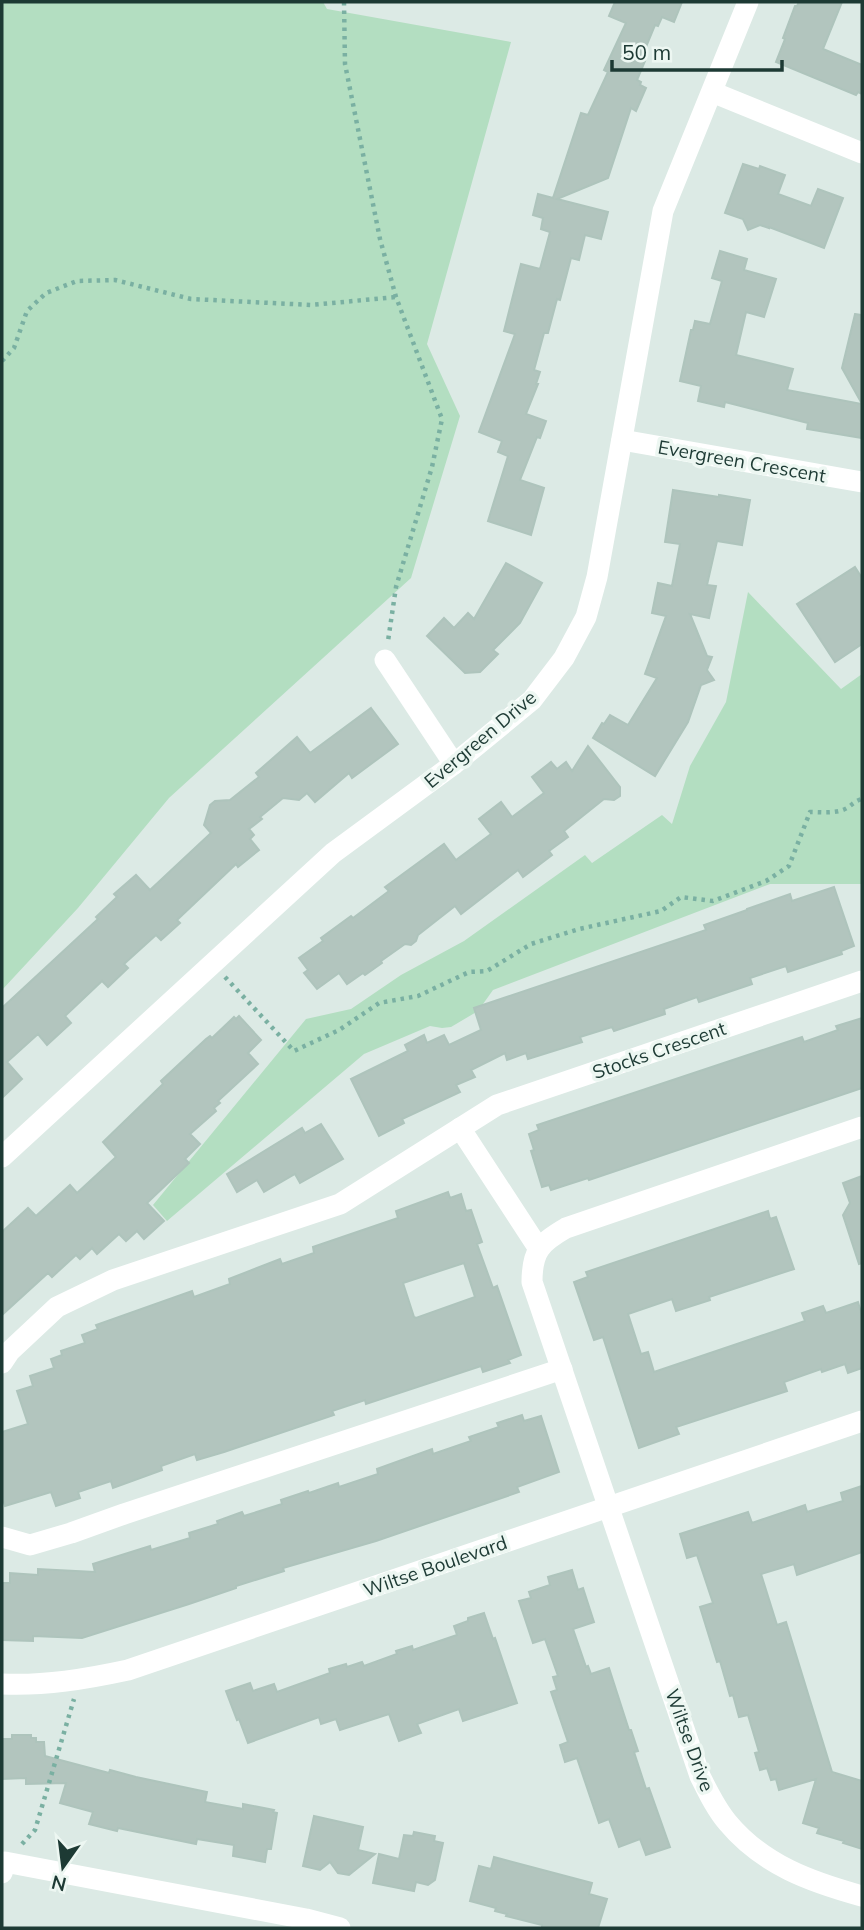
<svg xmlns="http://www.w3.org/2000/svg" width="864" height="1930" viewBox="0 0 864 1930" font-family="Mulish,sans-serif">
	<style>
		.green { fill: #b3dec1 }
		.building { fill: #b2c5be; stroke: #aec4bc; stroke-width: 2; fill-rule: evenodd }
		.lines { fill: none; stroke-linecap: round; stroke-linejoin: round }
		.path { stroke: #7ab0a2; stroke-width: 4.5; stroke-dasharray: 3.5 5; stroke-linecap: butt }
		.street { stroke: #fff; stroke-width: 21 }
		.labels { text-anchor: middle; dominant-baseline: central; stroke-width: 7; stroke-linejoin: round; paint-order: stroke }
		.street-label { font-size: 19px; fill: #1d3a34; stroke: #edf7f2 }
	</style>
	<rect width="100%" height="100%" fill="#dceae5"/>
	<!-- green -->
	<g class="green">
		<polygon points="2,2 323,2 327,9 511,42 427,344 460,416 411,578 169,798 78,908 2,990"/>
		<polygon points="748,592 841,689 862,674 862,884 770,884 493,990 478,1011 451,1027 442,1028 430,1026 364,1054 167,1221 153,1205 306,1019 351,1009 401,975 464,941 585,855 592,863 662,815 672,824 690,766 726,702"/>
	</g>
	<!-- building -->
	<g class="building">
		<polygon points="615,2 682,2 674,22 662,17 658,26 655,25 641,59 645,61 637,80 641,82 640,85 646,88 636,111 631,108 608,178 557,199 608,212 601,239 585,235 579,260 571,258 560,300 557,299 548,333 544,333 534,370 540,372 536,384 538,384 526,414 546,421 540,438 537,437 520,480 544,488 531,535 488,521 508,456 498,452 502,441 479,432 515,334 504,331 521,264 540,269 550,232 541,229 543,218 533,215 538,194 553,198 581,113 588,115 608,72 604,70 626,23 609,16"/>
		<polygon points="799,2 842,2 823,49 862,65 862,94 858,92 856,95 776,62 785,39 783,38 795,6 797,6"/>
		<polygon points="743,164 759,169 760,166 785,175 778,194 811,206 818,189 843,198 824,248 769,227 769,228 760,225 748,230 743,219 725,213"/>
		<polygon points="720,251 747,259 744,270 776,279 764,317 746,312 736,355 793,369 787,390 862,404 862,438 807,429 808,423 725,402 724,407 698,401 701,386 680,381 691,330 693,330 695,321 710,324 722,281 712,278"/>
		<polygon points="855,314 862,315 862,404 842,368"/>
		<polygon points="673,490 719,497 719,495 750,500 742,545 717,541 707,585 716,586 709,618 690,614 707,656 712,657 707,670 714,680 701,685 688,722 655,776 593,738 602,723 604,724 610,715 628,725 657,678 645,674 666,616 652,613 658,583 672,586 680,544 665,542"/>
		<polygon points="506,563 542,583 520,623 493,650 498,654 480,672 465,673 427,636 444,618 454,628 468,613 474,619"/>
		<polygon points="855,567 862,578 862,644 835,662 797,604"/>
		<polygon points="371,708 398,744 352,778 349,773 315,802 307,793 299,800 283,798 260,817 262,819 249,829 254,835 250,839 259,850 238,867 236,864 177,920 180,923 161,940 156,935 124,964 128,968 108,987 102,981 65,1016 71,1023 47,1045 38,1034 7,1062 22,1079 2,1098 2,1008 98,919 96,917 117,897 114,894 136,875 150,890 211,833 204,825 210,805 215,801 230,800 259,777 256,773 297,737 310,753"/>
		<polygon points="588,746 620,787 620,796 614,800 604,799 564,831 568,837 549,851 552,855 523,877 518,870 461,914 455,906 418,935 416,941 411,945 405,944 381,961 382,963 365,975 363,973 347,984 339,973 317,989 304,973 308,970 299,958 323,941 321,938 351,916 353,918 389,891 385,887 444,844 456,860 491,834 479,819 501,802 512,817 544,793 532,777 551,762 557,769 566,762 572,771"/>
		<polygon points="834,887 854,946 841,951 842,954 788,972 786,966 750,978 752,984 699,1002 697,997 664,1009 665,1014 614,1031 612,1027 580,1037 582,1042 528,1059 526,1053 507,1060 505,1053 471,1070 475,1077 456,1085 460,1092 402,1119 404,1123 379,1136 351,1079 408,1051 405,1045 424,1035 427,1043 444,1035 449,1045 481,1030 474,1008 706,930 704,925 747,910 747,909 790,894 792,901"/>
		<polygon points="239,1016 261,1040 248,1053 258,1064 218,1101 220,1103 214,1108 216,1111 190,1134 200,1144 185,1159 189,1163 147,1203 164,1221 144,1239 137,1231 126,1241 119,1234 97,1254 92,1248 80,1259 76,1255 52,1277 48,1273 2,1315 2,1232 28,1208 36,1216 70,1185 77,1193 116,1157 103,1142 163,1084 161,1081 206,1039 210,1036 212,1038 234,1017 236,1019"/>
		<polygon points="862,1018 862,1088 589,1180 588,1178 551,1190 549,1185 542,1187 531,1151 534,1150 529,1134 539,1130 537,1125 802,1037 804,1042 838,1030 836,1026"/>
		<polygon points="321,1124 343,1159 300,1183 295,1174 264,1192 257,1180 237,1192 227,1174 302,1128 305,1133"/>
		<polygon points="862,1176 862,1263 859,1264 843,1215 850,1203 843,1183"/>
		<path d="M 448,1192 L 450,1198 L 461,1194 L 466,1211 L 471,1210 L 482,1242 L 477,1244 L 493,1288 L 497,1286 L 521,1355 L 508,1360 L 510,1363 L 483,1372 L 481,1366 L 366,1404 L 365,1400 L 332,1411 L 334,1415 L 224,1452 L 197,1460 L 195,1454 L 161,1466 L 162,1470 L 113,1488 L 111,1481 L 78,1492 L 80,1498 L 56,1506 L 51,1492 L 5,1506 L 2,1496 L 2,1432 L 28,1424 L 17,1391 L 33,1386 L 30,1376 L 54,1368 L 51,1359 L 62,1355 L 61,1351 L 85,1343 L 82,1335 L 98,1329 L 96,1325 L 192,1291 L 194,1297 L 230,1284 L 229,1279 L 280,1259 L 282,1264 L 314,1253 L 313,1247 L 398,1218 L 396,1211 ZM 464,1263 L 475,1297 L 416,1318 L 414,1317 L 403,1283 Z"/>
		<polygon points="768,1211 770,1219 776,1217 794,1269 709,1297 710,1300 676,1311 672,1299 628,1314 641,1354 648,1352 654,1372 805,1321 802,1313 823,1306 826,1313 858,1302 862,1316 862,1368 848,1373 845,1364 822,1372 821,1369 784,1382 787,1391 676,1427 679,1434 639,1448 603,1337 594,1340 574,1282 588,1277 586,1272"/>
		<polygon points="522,1415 524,1421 541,1416 559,1472 517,1487 519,1492 376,1541 283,1568 284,1571 236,1586 236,1588 189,1604 82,1638 33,1636 33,1641 2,1640 2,1583 10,1583 10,1573 38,1575 38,1569 95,1572 93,1564 150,1546 151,1550 190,1538 189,1533 218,1524 217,1521 242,1512 244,1516 282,1504 281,1500 308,1491 309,1493 338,1483 339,1487 378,1474 377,1469 432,1449 433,1454 471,1441 469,1437 499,1427 497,1423"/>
		<polygon points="862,1486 862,1552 797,1575 794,1564 761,1574 777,1625 786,1622 832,1772 862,1781 862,1849 843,1843 844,1841 817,1833 819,1828 803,1823 816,1779 779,1790 776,1779 771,1780 767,1768 760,1770 755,1753 759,1752 748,1715 739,1717 733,1695 730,1696 720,1661 717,1662 700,1607 713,1603 697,1555 687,1558 680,1534 748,1512 752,1523 805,1505 807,1512 843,1501 841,1493"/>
		<polygon points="572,1570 578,1590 583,1588 594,1622 573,1629 586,1667 588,1666 591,1674 609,1668 629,1730 631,1730 638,1751 634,1752 646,1789 649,1788 670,1847 646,1855 640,1839 619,1847 609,1819 599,1823 577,1758 565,1762 560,1745 568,1742 551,1692 557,1690 553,1677 558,1676 545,1639 533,1643 519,1601 531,1598 529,1592 550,1585 548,1577"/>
		<polygon points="484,1613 493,1639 495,1638 517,1703 463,1721 459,1709 417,1724 421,1733 399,1741 389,1714 340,1730 336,1719 321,1724 319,1717 248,1743 239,1719 237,1720 226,1691 250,1683 253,1691 274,1684 277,1692 330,1673 329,1669 346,1664 347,1667 362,1662 364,1666 397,1654 396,1651 412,1646 413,1650 457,1635 454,1626 468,1621 468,1618"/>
		<polygon points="12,1735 31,1735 31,1738 36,1738 36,1742 44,1742 45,1756 109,1773 110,1770 136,1777 207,1792 205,1802 243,1809 243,1804 274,1810 273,1812 277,1813 271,1849 267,1849 265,1862 233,1856 234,1845 197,1839 196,1844 118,1828 117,1831 89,1824 93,1812 60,1803 66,1783 26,1784 26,1778 2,1779 2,1739 12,1739"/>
		<polygon points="314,1816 363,1827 358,1850 375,1854 349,1875 338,1873 330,1862 320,1870 303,1866"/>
		<polygon points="414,1832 435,1836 434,1841 443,1843 435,1880 428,1885 416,1882 414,1891 373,1883 379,1854 399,1859 404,1835 413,1836"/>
		<polygon points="494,1857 592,1883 589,1894 607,1899 598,1928 542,1928 542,1925 506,1916 507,1914 495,1911 496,1908 470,1901 479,1866 491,1869"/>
	</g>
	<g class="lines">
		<!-- path -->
		<g class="path">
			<polyline points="344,2 345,64 380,239 396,297 442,419 432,467 396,587 388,641"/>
			<polyline points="2,361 14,348 27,311 46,293 77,281 115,280 191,299 311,305 396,297"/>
			<path d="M 225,977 L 294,1051 L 339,1030 L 379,1003 L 418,996 L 469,972 L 487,971 L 531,944 L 579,929 L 661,911 L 681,897 L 713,901 L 766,881 L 789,866 L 810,812 C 821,812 837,814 847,808 C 853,804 855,801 862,799"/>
			<polyline points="22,1844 35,1830 74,1699"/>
		</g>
		<!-- street -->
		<g class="street">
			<polyline points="712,92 862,153"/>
			<polyline points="622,440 862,482"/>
			<polyline points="385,660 454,764"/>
			<path d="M 862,1127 L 566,1228 C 540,1243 532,1251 532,1282 L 700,1776 C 708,1792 716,1809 728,1823 C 763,1865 811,1882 862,1896"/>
			<polyline points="460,1128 539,1249"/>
			<polyline points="2,1157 333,853 454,764 532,700 564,658 586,617 597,577 663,211 748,2"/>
			<polyline points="2,1363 10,1351 57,1307 113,1280 340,1204 497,1105 862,981"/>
			<polyline points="2,1537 30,1545 71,1533 124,1514 562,1369"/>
			<path d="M 2,1684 C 45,1686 86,1679 128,1670 L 862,1421"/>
			<polyline points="2,1873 5,1862 306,1919 340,1928"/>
		</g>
	</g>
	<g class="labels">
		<!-- street labels -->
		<g class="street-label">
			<text transform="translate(742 461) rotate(10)">Evergreen Crescent</text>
			<text transform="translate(480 739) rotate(-40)">Evergreen Drive</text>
			<text transform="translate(659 1050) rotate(-19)">Stocks Crescent</text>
			<text transform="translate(435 1566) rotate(-19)">Wiltse Boulevard</text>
			<text transform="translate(690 1740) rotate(70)">Wiltse Drive</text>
		</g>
	</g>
	<!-- border -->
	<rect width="864" height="1930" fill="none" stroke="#1d3a34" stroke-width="7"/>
	<!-- north arrow -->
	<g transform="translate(63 1867) rotate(194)" stroke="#edf7f2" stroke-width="5" paint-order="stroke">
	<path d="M0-5L12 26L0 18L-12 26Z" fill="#1d3a34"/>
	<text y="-10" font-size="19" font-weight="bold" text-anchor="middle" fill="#1d3a34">N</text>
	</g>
	<!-- scale -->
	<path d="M612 60v10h170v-10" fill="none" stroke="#1d3a34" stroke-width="3.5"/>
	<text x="622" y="60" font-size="21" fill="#1d3a34" stroke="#edf7f2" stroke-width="5" paint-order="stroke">50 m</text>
</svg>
